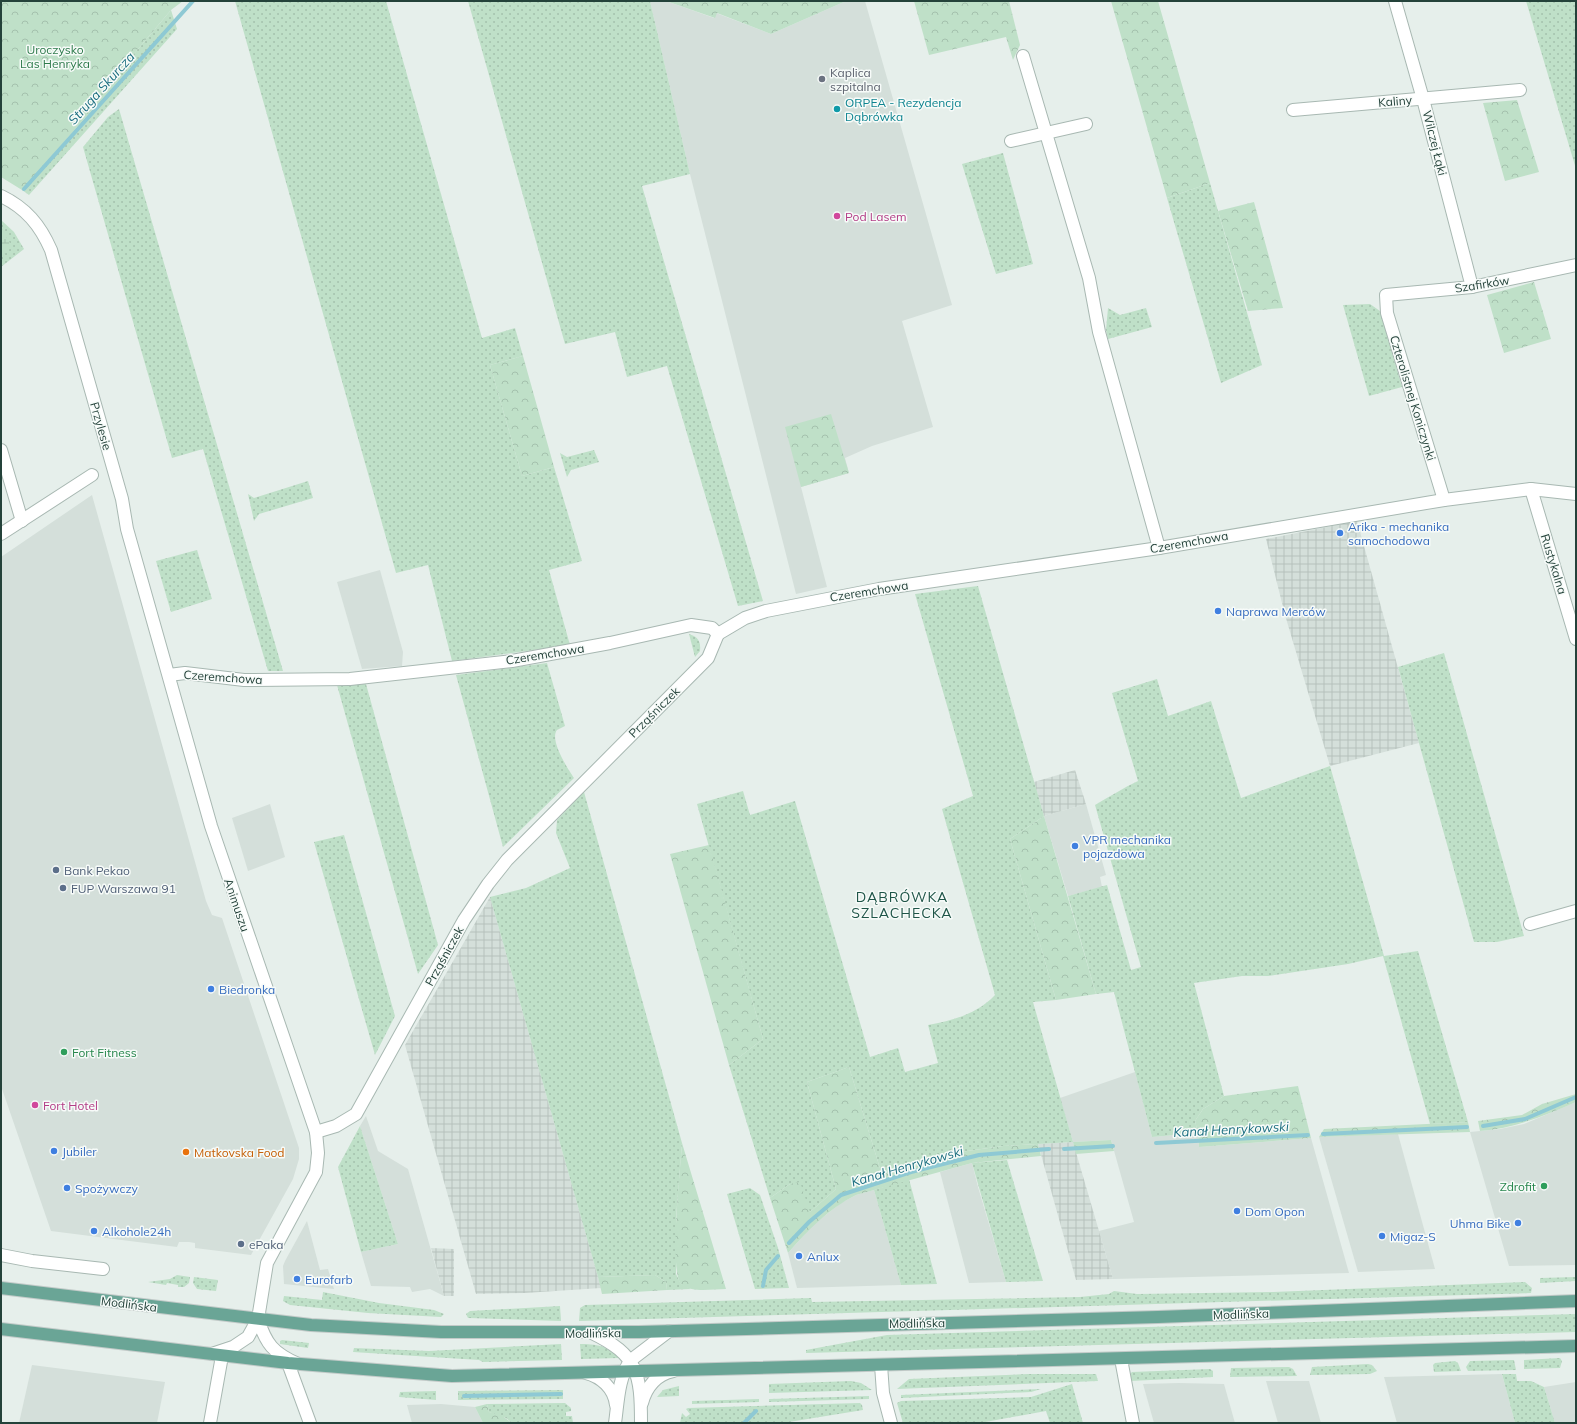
<svg xmlns="http://www.w3.org/2000/svg" width="1577" height="1424" viewBox="0 0 1577 1424" font-family="Mulish,sans-serif">
	<style>
		.built { fill: #d4dfda }
		.industrial { fill: url(#industrial-grid) }
		.grass { fill: url(#grass-dots) }
		.forest { fill: url(#forest-crowns) }
		.wetland { fill: url(#wetland-marsh) }
		.lines { fill: none; stroke-linecap: round; stroke-linejoin: round }
		.stream { stroke: #8ec9d4; stroke-width: 4 }
		.minor-casing { stroke: #a8b8b2; stroke-width: 14 }
		.major-casing { stroke: #c2cac8; stroke-width: 14 }
		.minor { stroke: #fff; stroke-width: 12 }
		.major { stroke: #6aa596; stroke-width: 12 }
		.worship-dot { fill: #6b7280; stroke: #f7fbf9; stroke-width: 1.5 }
		.culture-dot { fill: #0f9aa8; stroke: #f7fbf9; stroke-width: 1.5 }
		.hotel-dot { fill: #d1479c; stroke: #f7fbf9; stroke-width: 1.5 }
		.shop-dot { fill: #3f7fe0; stroke: #f7fbf9; stroke-width: 1.5 }
		.service-dot { fill: #5c6f8a; stroke: #f7fbf9; stroke-width: 1.5 }
		.leisure-dot { fill: #2e9e5b; stroke: #f7fbf9; stroke-width: 1.5 }
		.food-dot { fill: #e8710a; stroke: #f7fbf9; stroke-width: 1.5 }
		.labels { text-anchor: middle; dominant-baseline: central; stroke-width: 3; stroke-linejoin: round; paint-order: stroke }
		.park-label { font-size: 12px; fill: #2d7a4b; stroke: #f7fbf9 }
		.worship-label { font-size: 12px; fill: #5b616d; stroke: #f7fbf9; text-anchor: start }
		.street-label { font-size: 12px; fill: #24423a; stroke: #f7fbf9 }
		.culture-label { font-size: 12px; fill: #0d838f; stroke: #f7fbf9; text-anchor: start }
		.hotel-label { font-size: 12px; fill: #b23c85; stroke: #f7fbf9; text-anchor: start }
		.shop-label { font-size: 12px; fill: #366cbe; stroke: #f7fbf9; text-anchor: start }
		.service-label { font-size: 12px; fill: #4e5e75; stroke: #f7fbf9; text-anchor: start }
		.leisure-label { font-size: 12px; fill: #27864d; stroke: #f7fbf9; text-anchor: start }
		.food-label { font-size: 12px; fill: #c56008; stroke: #f7fbf9; text-anchor: start }
		.water-label { font-size: 13px; font-style: italic; fill: #1c6f80; stroke: #f7fbf9 }
		.quarter-label { font-size: 14px; letter-spacing: 1px; fill: #1f5548; stroke: #f7fbf9 }
	</style>
	<defs>
		<pattern id="industrial-grid" width="8" height="8" patternUnits="userSpaceOnUse"><rect width="8" height="8" fill="#d4dfda"/><path d="M0 4h8M4 0v8" fill="none" stroke="#b6c1bc"/></pattern>
		<pattern id="grass-dots" width="8" height="8" patternUnits="userSpaceOnUse"><rect width="8" height="8" fill="#bfe0c8"/><path d="M2 2h.1M6 6h.1" fill="none" stroke="#a4c1ad" stroke-width="1.8" stroke-linecap="round"/></pattern>
		<pattern id="forest-crowns" width="20" height="18" patternUnits="userSpaceOnUse"><rect width="20" height="18" fill="#bfe0c8"/><path d="M2 6a3 3 0 1 1 6 0M12 15a3 3 0 1 1 6 0" fill="none" stroke="#a4c1ad"/></pattern>
		<pattern id="wetland-marsh" width="20" height="14" patternUnits="userSpaceOnUse"><rect width="20" height="14" fill="#bfe0c8"/><path d="M1 5h8M5 5V1M11 12h8M15 12V8" fill="none" stroke="#a4c1ad"/></pattern>
	</defs>
	<rect width="100%" height="100%" fill="#e6efeb"/>
	<!-- built -->
	<g class="built">
		<polygon points="650,1 666,1 714,18 716,13 771,34 846,1 865,1 952,305 902,321 933,427 872,446 845,458 849,473 801,487 827,587 796,594 690,174"/>
		<polygon points="92,495 206,901 212,915 222,918 299,1148 299,1159 293,1179 251,1255 195,1248 195,1243 189,1242 179,1242 177,1247 51,1231 1,1086 1,557"/>
		<polygon points="380,570 403,652 402,666 362,669 337,582"/>
		<polygon points="270,804 285,857 248,871 232,818"/>
		<polygon points="1086,804 1106,875 1100,877 1102,887 1068,896 1044,816"/>
		<polygon points="1135,1072 1152,1137 1198,1133 1199,1147 1311,1138 1349,1273 1113,1279 1099,1231 1134,1222 1111,1140 1073,1142 1060,1098"/>
		<polygon points="1576,1102 1576,1265 1509,1266 1470,1132 1500,1129 1524,1124"/>
		<polygon points="366,1116 378,1151 408,1169 444,1296 430,1289 412,1292 410,1287 371,1286 361,1252 398,1244 360,1126"/>
		<polygon points="1398,1134 1435,1269 1358,1272 1319,1137"/>
		<polygon points="972,1163 978,1187 1006,1282 969,1283 940,1172"/>
		<polygon points="874,1190 901,1285 797,1288 788,1253 813,1225 841,1203 856,1195"/>
		<polygon points="307,1221 320,1270 328,1269 334,1289 284,1284 283,1266 285,1261"/>
		<polygon points="32,1365 165,1382 157,1423 19,1423"/>
		<polygon points="1502,1374 1515,1423 1397,1423 1384,1377"/>
		<polygon points="1266,1381 1309,1381 1321,1423 1278,1423"/>
		<polygon points="1576,1382 1576,1423 1555,1423 1544,1387"/>
		<polygon points="1179,1383 1224,1384 1235,1423 1154,1423 1143,1384"/>
		<polygon points="441,1404 475,1407 483,1423 412,1423 407,1405"/>
	</g>
	<!-- industrial -->
	<g class="industrial">
		<polygon points="1357,521 1419,743 1330,766 1285,615 1266,539"/>
		<polygon points="1075,770 1086,804 1044,816 1034,782"/>
		<polygon points="490,897 598,1277 601,1288 525,1293 476,1294 405,1045"/>
		<polygon points="1073,1142 1113,1279 1076,1280 1038,1144"/>
		<polygon points="431,1248 454,1249 454,1296 444,1296"/>
	</g>
	<!-- grass -->
	<g class="grass">
		<polygon points="235,1 386,1 482,338 515,328 523,356 490,365 522,476 554,467 582,561 549,570 570,645 452,661 428,565 396,573"/>
		<polygon points="468,1 650,1 690,174 642,186 763,601 738,606 667,366 627,377 615,332 565,344"/>
		<polygon points="1526,1 1576,1 1576,169"/>
		<polygon points="171,10 177,29 29,195 22,190 93,109 104,82 133,55"/>
		<polygon points="119,109 283,671 268,671 203,449 172,458 83,147 108,117"/>
		<polygon points="1003,153 1033,264 996,274 962,164"/>
		<polygon points="1210,183 1262,365 1221,383 1167,198"/>
		<polygon points="1,220 14,232 24,249 1,267"/>
		<polygon points="1370,304 1380,311 1402,387 1369,396 1343,305"/>
		<polygon points="1108,308 1120,315 1146,308 1152,327 1108,339 1106,330"/>
		<polygon points="594,450 599,462 571,470 567,477 560,453 567,457"/>
		<polygon points="308,481 313,498 259,514 254,521 248,494 254,498"/>
		<polygon points="197,550 212,599 171,612 156,561"/>
		<path d="M 978,586 L 1044,816 L 1010,839 L 1056,1000 L 1033,1002 L 1073,1142 L 1003,1146 L 967,1151 L 882,1175 L 849,1067 L 807,1082 L 836,1189 L 810,1212 L 790,1184 L 770,1198 L 729,1065 L 763,1039 L 697,804 L 743,791 L 750,815 L 795,801 L 870,1057 L 898,1048 L 905,1072 L 938,1063 L 928,1025 C 954,1020 977,1014 995,995 L 942,809 L 973,796 L 915,594 Z"/>
		<path d="M 689,634 C 698,637 701,641 700,651 L 695,657 Z"/>
		<polygon points="1444,653 1524,936 1497,942 1474,942 1398,667"/>
		<path d="M 547,663 L 565,726 L 557,730 C 549,740 568,769 574,778 L 503,847 L 456,675 Z"/>
		<path d="M 1157,679 L 1168,716 L 1211,701 L 1241,798 L 1330,766 L 1384,956 L 1418,951 L 1468,1122 L 1430,1124 L 1383,956 L 1348,964 L 1268,976 L 1242,976 L 1194,983 L 1224,1096 L 1203,1109 L 1195,1121 L 1198,1133 L 1152,1137 L 1114,992 L 1096,994 L 1068,896 L 1107,885 L 1131,970 L 1141,967 L 1095,805 C 1109,797 1123,788 1138,781 L 1112,693 Z"/>
		<polygon points="366,684 438,945 418,974 337,685"/>
		<polygon points="584,792 682,1143 676,1218 676,1274 681,1284 691,1289 667,1290 666,1282 655,1275 598,1277 490,897 526,888 570,868 556,833 557,820"/>
		<polygon points="344,835 395,1016 375,1055 314,842"/>
		<polygon points="360,1126 398,1244 361,1252 338,1167"/>
		<polygon points="1007,1160 1043,1281 1006,1282 972,1163"/>
		<polygon points="909,1179 937,1284 901,1285 874,1190"/>
		<polygon points="750,1188 760,1195 778,1248 789,1288 755,1289 727,1194"/>
		<polygon points="177,1275 190,1277 189,1283 184,1287 178,1287 178,1285 167,1283 166,1285 148,1282 170,1279"/>
		<polygon points="194,1277 218,1280 216,1291 197,1289 193,1283"/>
		<polygon points="1576,1277 1576,1281 1540,1283 1540,1278"/>
		<polygon points="1525,1282 1532,1288 1531,1293 579,1321 580,1308 585,1305 811,1298 812,1302 1080,1297 1109,1294 1114,1291 1137,1294 1273,1292"/>
		<polygon points="323,1292 379,1303 434,1310 444,1314 441,1317 368,1313 290,1305 283,1301 284,1296 322,1300"/>
		<polygon points="560,1306 561,1321 468,1318 466,1314 470,1311"/>
		<polygon points="1576,1314 1576,1332 806,1353 806,1350 887,1335"/>
		<polygon points="282,1340 309,1343 308,1348 280,1344 280,1341"/>
		<polygon points="561,1344 562,1360 483,1362 479,1360 353,1352 354,1348 429,1351"/>
		<path d="M 580,1344 C 594,1344 611,1346 619,1358 L 581,1359 Z"/>
		<polygon points="1560,1358 1562,1361 1560,1368 1524,1369 1524,1360"/>
		<polygon points="1514,1360 1516,1370 1468,1371 1466,1367 1470,1361"/>
		<polygon points="1455,1361 1458,1363 1461,1371 1434,1372 1433,1365 1435,1363"/>
		<polygon points="1368,1364 1372,1365 1377,1371 1370,1374 1310,1375 1312,1367"/>
		<polygon points="1289,1367 1293,1369 1297,1376 1230,1377 1231,1368"/>
		<polygon points="1210,1369 1213,1371 1213,1377 1130,1381 1130,1374 1132,1372"/>
		<polygon points="1028,1374 1096,1374 1098,1381 897,1389 909,1379"/>
		<polygon points="1502,1374 1516,1374 1517,1381 1531,1381 1544,1387 1555,1423 1515,1423"/>
		<polygon points="851,1381 861,1383 872,1390 769,1393 769,1384"/>
		<polygon points="1072,1384 1083,1423 1050,1423 1046,1411 980,1423 903,1423 897,1403 901,1401 1031,1397"/>
		<polygon points="679,1386 679,1396 657,1397 663,1390"/>
		<polygon points="1041,1389 1031,1392 901,1398 901,1395"/>
		<polygon points="563,1390 563,1399 458,1400 458,1391"/>
		<polygon points="436,1391 436,1400 399,1397 400,1392"/>
		<polygon points="869,1396 869,1399 769,1402 769,1399"/>
		<polygon points="759,1399 759,1402 692,1404 692,1401"/>
		<polygon points="565,1403 571,1408 571,1411 566,1412 566,1416 572,1416 573,1423 512,1423 506,1418 489,1412 487,1404"/>
		<polygon points="860,1403 862,1405 863,1410 783,1423 680,1423 682,1413 686,1417 690,1414 686,1409 688,1408"/>
	</g>
	<!-- forest -->
	<g class="forest">
		<polygon points="1,1 183,1 171,10 133,55 104,82 93,109 22,190 1,177"/>
		<polygon points="666,1 846,1 771,34 717,13 715,18"/>
		<polygon points="914,1 1009,1 1020,45 1013,60 1006,37 929,55"/>
		<polygon points="1111,1 1158,1 1210,183 1167,198"/>
		<polygon points="1517,100 1539,172 1505,181 1483,103"/>
		<polygon points="1254,202 1283,308 1248,311 1218,211"/>
		<polygon points="1534,282 1551,339 1504,353 1487,295"/>
		<polygon points="523,356 554,467 522,476 490,365"/>
		<polygon points="831,414 849,473 801,487 785,427"/>
		<polygon points="1044,816 1096,994 1056,1000 1010,839"/>
		<polygon points="709,845 763,1039 729,1065 670,854"/>
		<path d="M 849,1067 L 882,1175 L 967,1151 L 1003,1146 L 1038,1144 L 1041,1156 L 972,1163 L 856,1195 C 828,1209 808,1230 788,1253 L 770,1198 L 790,1184 L 800,1182 L 810,1212 L 836,1189 L 807,1082 Z"/>
		<polygon points="1298,1086 1311,1138 1199,1147 1198,1133 1195,1121 1203,1109 1224,1096"/>
		<path d="M 1576,1094 L 1576,1102 C 1544,1116 1515,1128 1480,1131 L 1478,1121 L 1522,1115 L 1542,1104 Z"/>
		<polygon points="1468,1122 1470,1132 1319,1137 1324,1129"/>
		<polygon points="1111,1140 1114,1151 1076,1154 1073,1142"/>
		<path d="M 682,1143 L 726,1289 C 713,1289 693,1293 682,1285 C 668,1275 681,1164 682,1143 Z"/>
		<polygon points="655,1275 666,1282 667,1290 602,1294 598,1277"/>
		<polygon points="487,1404 489,1412 501,1415 512,1423 483,1423 475,1407"/>
	</g>
	<!-- wetland -->
	<polygon class="wetland" points="1,227 12,247 1,256"/>
	<g class="lines">
		<!-- stream -->
		<g class="stream">
			<polyline points="24,189 193,1"/>
			<polyline points="1483,1126 1525,1119 1576,1097"/>
			<polyline points="1323,1134 1467,1127"/>
			<polyline points="1156,1143 1308,1135"/>
			<polyline points="1064,1149 1113,1146"/>
			<polyline points="789,1243 809,1222 841,1195 911,1172 979,1155 1049,1149"/>
			<polyline points="763,1286 766,1270 778,1256"/>
			<polyline points="464,1396 561,1394"/>
			<polyline points="744,1423 756,1411"/>
		</g>
		<!-- minor casing -->
		<g class="minor-casing">
			<g id="minor">
				<polyline points="1395,1 1423,99 1472,287"/>
				<polyline points="1023,56 1089,278 1099,332 1159,548"/>
				<polyline points="1293,110 1520,90"/>
				<polyline points="1011,141 1086,124"/>
				<path d="M 1,196 C 26,208 40,225 51,250 L 122,499 L 127,529 L 211,826 L 316,1132 L 318,1153 L 316,1172 L 267,1263 L 258,1319 L 248,1337 L 233,1347 L 212,1354"/>
				<polyline points="1,450 22,521"/>
				<polyline points="1531,489 1576,639"/>
				<polyline points="1444,500 1387,313 1386,295 1472,287 1576,265"/>
				<polyline points="1,534 92,475"/>
				<polyline points="718,634 745,618 766,611 879,589 1159,548 1444,500 1531,489 1576,494"/>
				<polyline points="169,675 185,673 244,680 350,679 512,661 610,643 691,625 712,628 718,634"/>
				<polyline points="1530,924 1576,911"/>
				<polyline points="316,1132 336,1126 356,1114 464,920 488,884 507,860 708,658 718,634"/>
				<polyline points="1,1255 32,1261 103,1269"/>
				<path d="M 258,1319 C 266,1344 273,1353 298,1364"/>
				<path d="M 592,1333 C 638,1355 641,1374 641,1423"/>
				<polyline points="1121,1359 1133,1423"/>
				<polyline points="288,1363 310,1423"/>
				<polyline points="881,1365 883,1393 891,1423"/>
				<path d="M 586,1373 C 601,1377 614,1388 616,1405"/>
				<path d="M 642,1403 C 646,1387 657,1374 673,1371"/>
				<polyline points="210,1423 222,1356"/>
				<path d="M 615,1423 C 618,1403 618,1377 631,1360 L 669,1331"/>
			</g>
		</g>
		<!-- major casing -->
		<g class="major-casing">
			<g id="major">
				<polyline points="1,1288 311,1325 441,1332 639,1332 1158,1317 1576,1301"/>
				<polyline points="1,1329 288,1363 452,1376 1576,1346"/>
			</g>
		</g>
		<!-- minor -->
		<use href="#minor" class="minor"/>
		<!-- major -->
		<use href="#major" class="major"/>
	</g>
	<!-- markers -->
	<circle class="worship-dot" cx="822" cy="79" r="4"/>
	<circle class="culture-dot" cx="837" cy="109" r="4"/>
	<g class="hotel-dot">
		<circle cx="837" cy="216" r="4"/>
		<circle cx="35" cy="1105" r="4"/>
	</g>
	<g class="shop-dot">
		<circle cx="1340" cy="533" r="4"/>
		<circle cx="1218" cy="611" r="4"/>
		<circle cx="1075" cy="846" r="4"/>
		<circle cx="211" cy="989" r="4"/>
		<circle cx="54" cy="1151" r="4"/>
		<circle cx="67" cy="1188" r="4"/>
		<circle cx="1237" cy="1211" r="4"/>
		<circle cx="1518" cy="1223" r="4"/>
		<circle cx="94" cy="1231" r="4"/>
		<circle cx="1382" cy="1236" r="4"/>
		<circle cx="799" cy="1256" r="4"/>
		<circle cx="297" cy="1279" r="4"/>
	</g>
	<g class="service-dot">
		<circle cx="56" cy="870" r="4"/>
		<circle cx="63" cy="888" r="4"/>
		<circle cx="241" cy="1244" r="4"/>
	</g>
	<g class="leisure-dot">
		<circle cx="64" cy="1052" r="4"/>
		<circle cx="1544" cy="1186" r="4"/>
	</g>
	<circle class="food-dot" cx="186" cy="1152" r="4"/>
	<g class="labels">
		<!-- park labels -->
		<g class="park-label">
			<text x="55" y="49">Uroczysko<tspan x="55" dy="14">Las Henryka</tspan></text>
		</g>
		<!-- worship labels -->
		<g class="worship-label">
			<text x="830" y="72">Kaplica<tspan x="830" dy="14">szpitalna</tspan></text>
		</g>
		<!-- street labels -->
		<g class="street-label">
			<text transform="translate(1395 101) rotate(-5)">Kaliny</text>
			<text transform="translate(1435 143) rotate(76)">Wilczej Łąki</text>
			<text transform="translate(1482 284) rotate(-9)">Szafirków</text>
			<text transform="translate(1413 398) rotate(73)">Czterolistnej Koniczynki</text>
			<text transform="translate(101 426) rotate(74)">Przylesie</text>
			<text transform="translate(1189 542) rotate(-10)">Czeremchowa</text>
			<text transform="translate(1554 564) rotate(73)">Rustykalna</text>
			<text transform="translate(869 591) rotate(-9)">Czeremchowa</text>
			<text transform="translate(545 654) rotate(-9)">Czeremchowa</text>
			<text transform="translate(223 677) rotate(4)">Czeremchowa</text>
			<text transform="translate(654 712) rotate(-45)">Prząśniczek</text>
			<text transform="translate(237 905) rotate(71)">Animuszu</text>
			<text transform="translate(444 956) rotate(-61)">Prząśniczek</text>
			<text transform="translate(129 1304) rotate(7)">Modlińska</text>
			<text transform="translate(1241 1314) rotate(-2)">Modlińska</text>
			<text transform="translate(917 1323) rotate(-1)">Modlińska</text>
			<text transform="translate(593 1333) rotate(-1)">Modlińska</text>
		</g>
		<!-- culture labels -->
		<g class="culture-label">
			<text x="845" y="102">ORPEA - Rezydencja<tspan x="845" dy="14">Dąbrówka</tspan></text>
		</g>
		<!-- hotel labels -->
		<g class="hotel-label">
			<text x="845" y="216">Pod Lasem</text>
			<text x="43" y="1105">Fort Hotel</text>
		</g>
		<!-- shop labels -->
		<g class="shop-label">
			<text x="1348" y="526">Arika - mechanika<tspan x="1348" dy="14">samochodowa</tspan></text>
			<text x="1226" y="611">Naprawa Merców</text>
			<text x="1083" y="839">VPR mechanika<tspan x="1083" dy="14">pojazdowa</tspan></text>
			<text x="219" y="989">Biedronka</text>
			<text x="62" y="1151">Jubiler</text>
			<text x="75" y="1188">Spożywczy</text>
			<text x="1245" y="1211">Dom Opon</text>
			<text x="1510" y="1223" text-anchor="end">Uhma Bike</text>
			<text x="102" y="1231">Alkohole24h</text>
			<text x="1390" y="1236">Migaz-S</text>
			<text x="807" y="1256">Anlux</text>
			<text x="305" y="1279">Eurofarb</text>
		</g>
		<!-- service labels -->
		<g class="service-label">
			<text x="64" y="870">Bank Pekao</text>
			<text x="71" y="888">FUP Warszawa 91</text>
			<text x="249" y="1244">ePaka</text>
		</g>
		<!-- leisure labels -->
		<g class="leisure-label">
			<text x="72" y="1052">Fort Fitness</text>
			<text x="1536" y="1186" text-anchor="end">Zdrofit</text>
		</g>
		<!-- food labels -->
		<g class="food-label">
			<text x="194" y="1152">Matkovska Food</text>
		</g>
		<!-- water labels -->
		<g class="water-label">
			<text transform="translate(101 88) rotate(-48)">Struga Skurcza</text>
			<text transform="translate(1231 1129) rotate(-3)">Kanał Henrykowski</text>
			<text transform="translate(907 1166) rotate(-16)">Kanał Henrykowski</text>
		</g>
		<!-- quarter labels -->
		<g class="quarter-label">
			<text x="902" y="897">DĄBRÓWKA<tspan x="902" dy="16">SZLACHECKA</tspan></text>
		</g>
	</g>
	<!-- border -->
	<rect width="1577" height="1424" fill="none" stroke="#24423a" stroke-width="4"/>
</svg>
